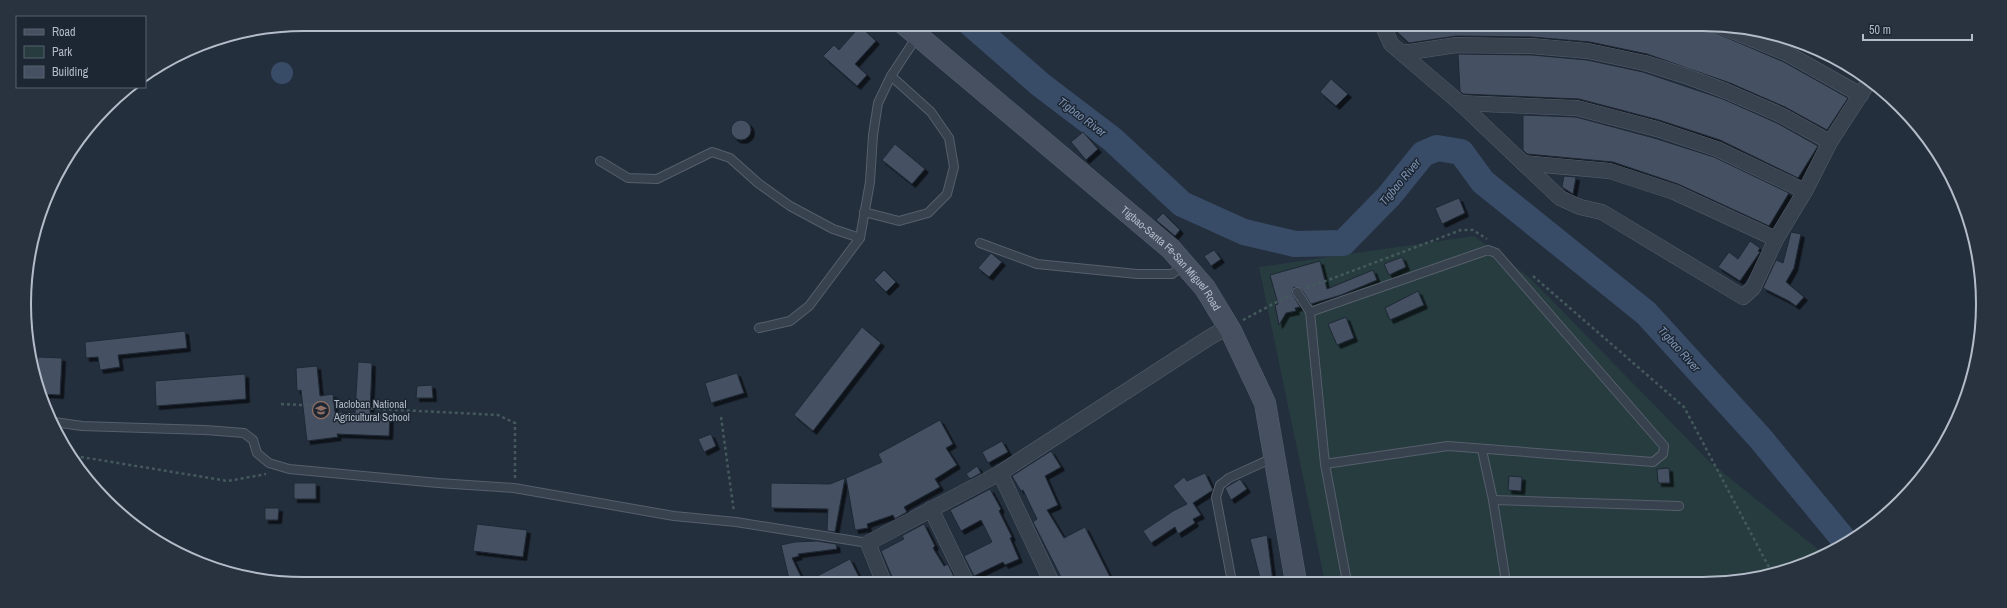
<svg xmlns="http://www.w3.org/2000/svg" width="2007" height="608" viewBox="0 0 2007 608" font-family="'Archivo Narrow',sans-serif">
	<style>
		.green { fill: #263c3f }
		.water { fill: #394c67 }
		.lines { fill: none; stroke-linecap: round; stroke-linejoin: round }
		.river { stroke: #394c67; stroke-width: 26 }
		.building { fill: #455162; stroke: #1f2835; filter: url(#shadow) }
		.lane-casing { stroke: #565f6c; stroke-width: 10 }
		.street-casing { stroke: #565f6c; stroke-width: 16 }
		.secondary-casing { stroke: #565f6c; stroke-width: 22 }
		.path { stroke: #44595c; stroke-width: 2.5; stroke-dasharray: 3 3; stroke-linecap: butt }
		.lane { stroke: #38414e; stroke-width: 8 }
		.street { stroke: #38414e; stroke-width: 15 }
		.secondary { stroke: #465061; stroke-width: 21 }
		.labels { text-anchor: middle; dominant-baseline: central; stroke-width: 3; stroke-linejoin: round; paint-order: stroke }
		.street-label { font-size: 11px; fill: #b4bcc9; stroke: #1d2633 }
		.poi-label { font-size: 11px; fill: #b4bcc9; stroke: #1d2633; text-anchor: start }
		.water-label { font-size: 12px; font-style: italic; fill: #7c92b1; stroke: #1d2633 }
		.rim { fill: none; stroke: #b4bcc9; stroke-width: 2 }
	</style>
	<defs>
		<filter id="shadow"><feDropShadow dx="3.5" dy="3.5" stdDeviation="0" flood-color="#0009"/></filter>
	</defs>
	<rect width="100%" height="100%" fill="#242f3e"/>
	<!-- green -->
	<polygon class="green" points="1474,236 1530,278 1710,462 1824,554 1810,563 1739,582 1325,582 1259,267"/>
	<!-- water -->
	<circle class="water" cx="282" cy="73" r="11"/>
	<g class="lines">
		<!-- river -->
		<polyline class="river" points="971,24 1041,85 1112,139 1182,204 1244,232 1295,244 1343,243 1389,196 1423,154 1437,148 1461,152 1483,182 1646,313 1760,438 1845,541"/>
	</g>
	<!-- building -->
	<g class="building">
		<polygon points="1392,24 1695,24 1784,62 1848,98 1827,130 1785,107 1730,83 1647,54 1590,42 1532,37 1456,36 1409,43 1394,29"/>
		<polygon points="860,26 876,41 855,64 867,75 857,86 823,56 834,45 839,50"/>
		<polygon points="1458,54 1532,55 1587,60 1643,72 1723,99 1777,123 1818,146 1798,178 1720,140 1659,120 1579,99 1463,94 1460,91"/>
		<polygon points="1331,79 1348,94 1336,106 1320,92"/>
		<polygon points="1523,115 1576,117 1654,138 1714,157 1789,193 1769,226 1678,184 1613,162 1527,154 1523,150"/>
		<circle cx="741" cy="130" r="10"/>
		<polygon points="1083,132 1098,149 1086,160 1071,142"/>
		<polygon points="895,144 925,169 912,184 882,160"/>
		<polygon points="1564,176 1576,177 1573,194 1562,187"/>
		<polygon points="1459,198 1465,213 1442,224 1435,208"/>
		<polygon points="1163,213 1180,230 1175,236 1156,220"/>
		<polygon points="1791,232 1801,234 1794,268 1786,282 1804,297 1796,306 1789,301 1763,288 1776,260 1783,263"/>
		<polygon points="1750,241 1760,248 1758,251 1760,252 1740,281 1718,267 1729,252 1738,259"/>
		<polygon points="1214,250 1221,259 1211,266 1204,256"/>
		<polygon points="991,253 1002,262 989,277 978,268"/>
		<polygon points="1402,257 1406,267 1389,275 1384,264"/>
		<polygon points="1320,261 1327,289 1373,270 1377,280 1341,295 1311,304 1301,289 1294,287 1292,293 1300,307 1295,308 1296,311 1286,313 1279,325 1275,305 1278,304 1270,275"/>
		<polygon points="884,270 896,282 886,292 874,280"/>
		<polygon points="1418,291 1424,305 1390,320 1385,308"/>
		<polygon points="1346,317 1354,338 1337,345 1328,324"/>
		<polygon points="862,327 881,343 813,431 794,415"/>
		<polygon points="185,331 187,348 118,355 120,367 100,370 98,357 86,358 85,342"/>
		<polygon points="38,357 62,358 60,395 42,394 37,383"/>
		<polygon points="358,362 372,363 370,413 390,415 389,436 337,434 338,437 307,441 301,390 297,391 296,368 317,366 320,396 333,394 335,412 355,413"/>
		<polygon points="737,373 744,393 711,403 705,383"/>
		<polygon points="245,374 246,399 156,406 155,381"/>
		<polygon points="432,385 433,398 416,398 417,386"/>
		<polygon points="940,420 953,444 946,448 957,465 935,479 940,487 904,507 907,512 895,519 893,515 867,524 868,528 855,530 846,478 882,462 878,454"/>
		<polygon points="711,434 716,446 704,452 698,439"/>
		<polygon points="1002,441 1008,452 988,463 982,452"/>
		<polygon points="1051,451 1061,467 1045,476 1058,505 1047,510 1064,538 1085,527 1113,583 1064,583 1033,522 1037,519 1023,490 1021,491 1012,476"/>
		<polygon points="977,466 981,473 970,479 966,474"/>
		<polygon points="1669,468 1670,483 1658,483 1657,469"/>
		<polygon points="1205,473 1213,490 1193,503 1201,515 1193,519 1195,523 1178,534 1175,527 1151,543 1143,531 1173,511 1187,504 1173,486 1184,477 1187,481"/>
		<polygon points="1509,476 1522,477 1521,491 1508,490"/>
		<polygon points="845,478 835,532 827,531 828,509 771,508 771,483 830,484"/>
		<polygon points="1240,479 1247,489 1231,500 1225,488"/>
		<rect x="294" y="483" width="22" height="16"/>
		<polygon points="990,489 1001,509 999,511 1012,537 1010,538 1019,559 1005,565 1003,562 974,576 964,556 992,542 981,520 961,531 950,510"/>
		<polygon points="265,508 279,508 278,520 265,520"/>
		<polygon points="477,524 527,530 523,557 473,551"/>
		<polygon points="924,524 935,546 933,548 944,566 948,564 957,583 900,583 897,577 893,579 881,551 904,539 902,536 905,534"/>
		<polygon points="1267,535 1273,582 1261,582 1250,539"/>
		<polygon points="817,541 836,544 837,549 798,554 799,556 792,558 804,583 850,559 862,583 790,583 781,545 795,542"/>
	</g>
	<g class="lines">
		<!-- lane casing -->
		<g class="lane-casing">
			<g id="lane">
				<polyline points="600,161 628,178 657,179 712,152 730,158 758,183 790,206 833,229 860,238"/>
				<polyline points="864,212 899,221 928,213 947,194 954,167 949,138 931,112 891,76"/>
				<polyline points="980,243 1037,264 1137,274 1172,274 1184,265"/>
				<polyline points="1297,292 1310,312 1325,464 1347,582"/>
				<polyline points="1310,312 1488,250 1496,253 1664,446 1663,454 1653,462 1448,446 1325,464"/>
				<polyline points="759,328 790,321 809,306 860,238 870,182 873,135 878,103 891,76 918,35"/>
				<polyline points="54,422 82,426 205,430 244,433 253,440 257,453 269,463 289,469 438,483 514,488 674,516 736,522 868,543"/>
				<polyline points="1482,450 1493,500 1506,582"/>
				<polyline points="1493,500 1679,506"/>
				<polyline points="1232,582 1216,497 1220,485 1229,478 1275,457"/>
			</g>
		</g>
		<!-- street casing -->
		<g class="street-casing">
			<g id="street">
				<polyline points="1382,24 1391,44 1460,103 1560,198 1580,207 1602,212 1743,297 1753,288 1776,239 1805,191 1830,142 1870,80"/>
				<polyline points="1718,25 1788,54 1861,95"/>
				<polyline points="1403,53 1456,45 1532,46 1588,51 1645,63 1686,76 1726,91 1781,115 1830,142"/>
				<polyline points="1460,103 1577,108 1657,129 1717,149 1805,191"/>
				<polyline points="1523,163 1610,171 1674,192 1776,239"/>
				<polyline points="1000,473 1052,583"/>
				<polyline points="931,509 967,583"/>
				<polyline points="884,583 868,543 1000,473 1210,337 1228,327"/>
			</g>
		</g>
		<!-- secondary casing -->
		<g class="secondary-casing">
			<g id="secondary">
				<path id="s1" d="M 904,24 L 1171,249 L 1205,288 L 1231,331 L 1265,403 L 1296,582"/>
			</g>
		</g>
		<!-- path -->
		<g class="path">
			<polyline points="1533,276 1684,407 1772,573"/>
			<polyline points="1307,288 1461,230 1473,230 1487,239"/>
			<polyline points="1243,320 1288,296"/>
			<polyline points="281,404 498,415 515,423 515,478"/>
			<polyline points="721,417 734,512"/>
			<polyline points="69,455 228,481 266,474"/>
		</g>
		<!-- lane -->
		<use href="#lane" class="lane"/>
		<!-- street -->
		<use href="#street" class="street"/>
		<!-- secondary -->
		<use href="#secondary" class="secondary"/>
	</g>
	<!-- icons -->
	<defs>
		<g id="school-ring" transform="scale(0.9)"><circle r="9.5" fill="#1d2633" stroke="#8d6e63" stroke-width="1.5"/><path d="M0-5L7-2L0 1L-7-2ZM-4 1L0 2.5L4 1V4Q0 6-4 4Z" fill="#8d6e63"/></g>
	</defs>
	<g fill-rule="evenodd">
		<use href="#school-ring" x="321" y="410"/>
	</g>
	<g class="labels">
		<!-- street labels -->
		<g class="street-label">
			<text stroke="none"><textPath href="#s1" startOffset="356">Tigbao-Santa Fe-San Miguel Road</textPath></text>
		</g>
		<!-- poi labels -->
		<g class="poi-label">
			<text x="334" y="404">Tacloban National<tspan x="334" dy="13">Agricultural School</tspan></text>
		</g>
		<!-- water labels -->
		<g class="water-label">
			<text transform="translate(1082 117) rotate(37)">Tigbao River</text>
			<text transform="translate(1400 182) rotate(-50)">Tigbao River</text>
			<text transform="translate(1679 349) rotate(48)">Tigbao River</text>
		</g>
	</g>
	<!-- crop -->
	<path d="M0 0H2007V608H0ZM304 31H1703A273 273 0 0 1 1976 304V304A273 273 0 0 1 1703 577H304A273 273 0 0 1 31 304V304A273 273 0 0 1 304 31Z" fill="#29323f" fill-rule="evenodd"/>
	<path class="rim" d="M304 31H1703A273 273 0 0 1 1976 304V304A273 273 0 0 1 1703 577H304A273 273 0 0 1 31 304V304A273 273 0 0 1 304 31Z"/>
	<!-- legend -->
	<rect x="16" y="16" width="130" height="72" fill="#1d2633" stroke="#59626f"/>
	<rect x="24" y="29" width="20" height="6" fill="#465061" stroke="#59626f"/>
	<text x="52" y="36" font-size="12" fill="#b4bcc9">Road</text>
	<rect x="24" y="46" width="20" height="12" fill="#263c3f" stroke="#59626f"/>
	<text x="52" y="56" font-size="12" fill="#b4bcc9">Park</text>
	<rect x="24" y="66" width="20" height="12" fill="#455162" stroke="#59626f"/>
	<text x="52" y="76" font-size="12" fill="#b4bcc9">Building</text>
	<!-- scale -->
	<path d="M1863 34v6h109v-6" fill="none" stroke="#b4bcc9" stroke-width="2"/>
	<text x="1869" y="34" font-size="12" fill="#b4bcc9" stroke="#1d2633" stroke-width="3" paint-order="stroke">50 m</text>
</svg>
